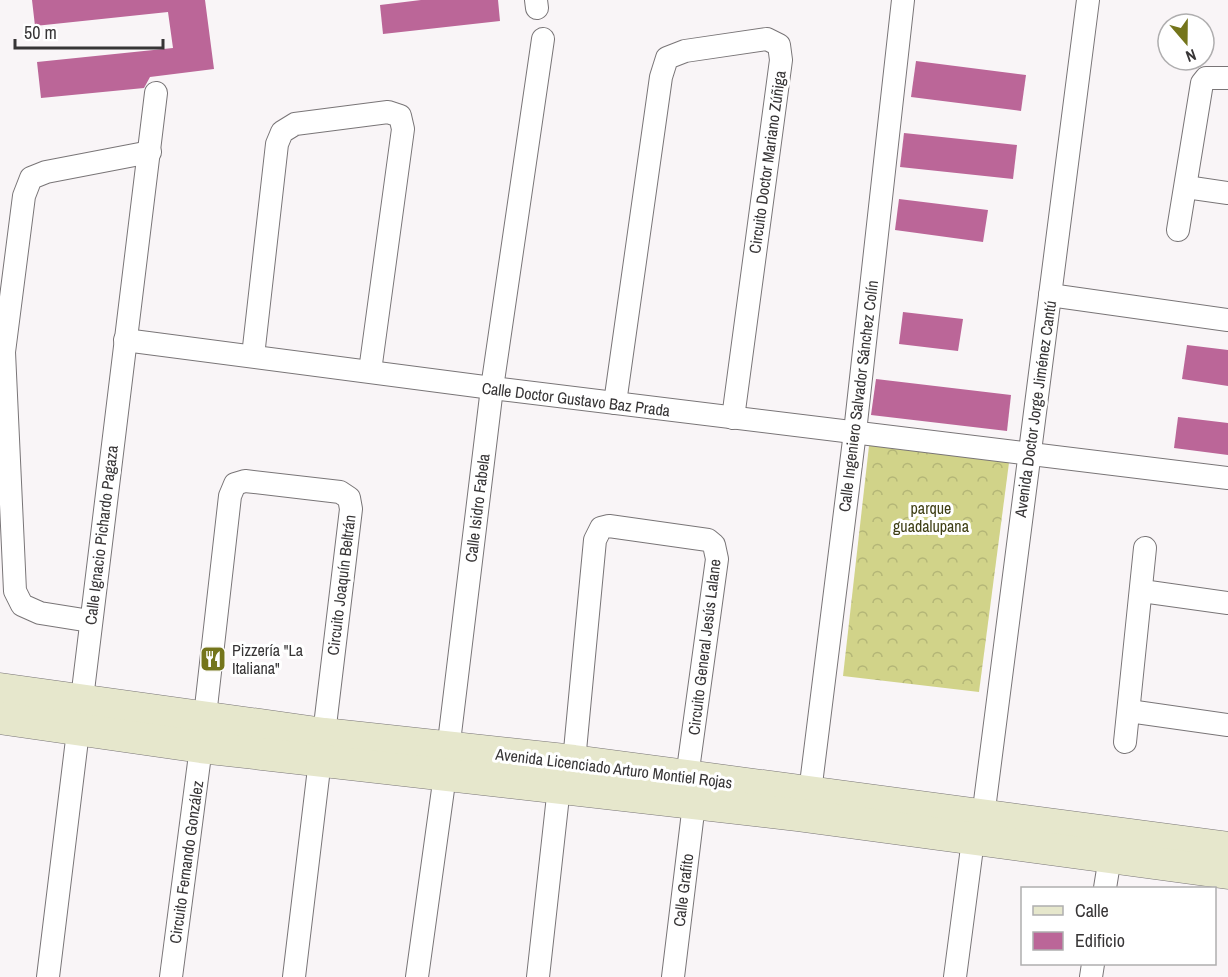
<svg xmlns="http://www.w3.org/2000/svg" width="1228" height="977" viewBox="0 0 1228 977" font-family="'Archivo Narrow',sans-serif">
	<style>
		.forest { fill: url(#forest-crowns) }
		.building { fill: #bb6698 }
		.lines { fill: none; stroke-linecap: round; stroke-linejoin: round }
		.minor-casing { stroke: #797577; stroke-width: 24 }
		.secondary-casing { stroke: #797577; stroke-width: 33 }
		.minor { stroke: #fff; stroke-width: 22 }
		.secondary { stroke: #e6e7cc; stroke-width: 32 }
		.labels { text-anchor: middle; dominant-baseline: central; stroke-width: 6; stroke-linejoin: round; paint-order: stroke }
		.street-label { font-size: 16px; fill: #373536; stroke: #fff }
		.park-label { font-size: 16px; fill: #3e3e14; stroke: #fff }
		.poi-label { font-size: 16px; fill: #373536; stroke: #fff; text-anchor: start }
	</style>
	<defs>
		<pattern id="forest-crowns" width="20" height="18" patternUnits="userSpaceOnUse" patternTransform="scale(1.5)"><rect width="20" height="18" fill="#d1d389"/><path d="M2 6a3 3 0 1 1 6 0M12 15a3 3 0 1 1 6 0" fill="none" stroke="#b4b677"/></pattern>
	</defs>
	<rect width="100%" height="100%" fill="#f9f5f7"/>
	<!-- forest -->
	<polygon class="forest" points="870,437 1010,455 979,692 843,676"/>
	<!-- building -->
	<g class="building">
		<polygon points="32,0 205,0 214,69 150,77 144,88 41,98 37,62 173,48 168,12 35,26"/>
		<polygon points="421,0 498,0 500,21 383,34 380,5"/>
		<polygon points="916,61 1026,75 1021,111 911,97"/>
		<polygon points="904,133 1017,145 1013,179 900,167"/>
		<polygon points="899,199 988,210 983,242 895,230"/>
		<polygon points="903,312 963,319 958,351 899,344"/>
		<polygon points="1187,345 1228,350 1228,386 1182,379"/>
		<polygon points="876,379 1011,395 1007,431 871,415"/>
		<polygon points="1178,417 1228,423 1228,455 1174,448"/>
	</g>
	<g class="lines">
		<!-- minor casing -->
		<g class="minor-casing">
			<g id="minor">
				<polyline points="536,0 537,8"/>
				<polyline points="1186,187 1228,193"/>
				<polyline points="1178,230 1202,83 1206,78 1228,78"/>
				<polyline points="1050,295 1228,320"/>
				<polyline points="125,340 492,388 1228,478"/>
				<polyline points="253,356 277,144 282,132 295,124 388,112 400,116 403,129 370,371"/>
				<polyline points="615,403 661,77 667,58 685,51 767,39 779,45 781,60 733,418"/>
				<polyline points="1142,591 1228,603"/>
				<polyline points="90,621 40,613 22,605 15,591 4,352 24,196 31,178 46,172 150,152"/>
				<polyline points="1129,711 1228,725"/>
				<polyline points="205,716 230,496 235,484 245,481 340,492 349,498 351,509 324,734"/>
				<polyline points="1125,742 1145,548"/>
				<polyline points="574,761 595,540 601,528 609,526 708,540 714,545 717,559 687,777"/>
				<polyline points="810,792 855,432 903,0"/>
				<polyline points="983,817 1088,0"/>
				<polyline points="1105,888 1110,857"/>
				<polyline points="48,977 156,93"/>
				<polyline points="171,977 201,747"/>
				<polyline points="294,977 320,760"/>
				<polyline points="417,977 445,775 492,388 543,39"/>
				<polyline points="538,977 559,787"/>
				<polyline points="673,977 694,804"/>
				<polyline points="955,977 973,840"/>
				<polyline points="1091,977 1093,964"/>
			</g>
		</g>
		<!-- secondary casing -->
		<g class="secondary-casing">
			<g id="secondary">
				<polyline points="0,689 324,734 574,761 1228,848"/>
				<polyline points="0,718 201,747 798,815 1228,873"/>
			</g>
		</g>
		<!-- minor -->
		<use href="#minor" class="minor"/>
		<!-- secondary -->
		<use href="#secondary" class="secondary"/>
	</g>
	<!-- icons -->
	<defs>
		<g id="restaurant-square" transform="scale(1.35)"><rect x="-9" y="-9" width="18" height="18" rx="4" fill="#74751b" stroke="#fff"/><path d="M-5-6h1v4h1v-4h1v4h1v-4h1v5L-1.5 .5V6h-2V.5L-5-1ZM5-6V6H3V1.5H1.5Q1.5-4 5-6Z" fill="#fff"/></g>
	</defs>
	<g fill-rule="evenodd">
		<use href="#restaurant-square" x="213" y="659"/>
	</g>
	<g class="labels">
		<!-- street labels -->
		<g class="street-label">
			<text transform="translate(767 162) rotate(-82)">Circuito Doctor Mariano Zúñiga</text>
			<text transform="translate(858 396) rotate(-83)">Calle Ingeniero Salvador Sánchez Colín</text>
			<text transform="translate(576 399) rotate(7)">Calle Doctor Gustavo Baz Prada</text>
			<text transform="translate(1035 409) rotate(-82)">Avenida Doctor Jorge Jiménez Cantú</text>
			<text transform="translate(477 508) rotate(-83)">Calle Isidro Fabela</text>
			<text transform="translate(101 535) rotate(-83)">Calle Ignacio Pichardo Pagaza</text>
			<text transform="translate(341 585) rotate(-83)">Circuito Joaquín Beltrán</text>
			<text transform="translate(704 647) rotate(-83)">Circuito General Jesús Lalane</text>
			<text transform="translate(614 768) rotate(7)">Avenida Licenciado Arturo Montiel Rojas</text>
			<text transform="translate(186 862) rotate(-82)">Circuito Fernando González</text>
			<text transform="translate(683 890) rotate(-83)">Calle Grafito</text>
		</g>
		<!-- park labels -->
		<g class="park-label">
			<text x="931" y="508">parque<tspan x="931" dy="18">guadalupana</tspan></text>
		</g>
		<!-- poi labels -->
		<g class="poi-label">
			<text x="232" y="650">Pizzería "La<tspan x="232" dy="18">Italiana"</tspan></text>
		</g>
	</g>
	<!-- legend -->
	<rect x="1021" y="887" width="195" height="78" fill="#ffffff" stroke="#afaeaf" stroke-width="1.5"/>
	<rect x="1033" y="906" width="30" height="9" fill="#e6e7cc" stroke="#afaeaf" stroke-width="1.5"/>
	<text x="1075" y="917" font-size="18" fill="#373536">Calle</text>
	<rect x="1033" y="932" width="30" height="18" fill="#bb6698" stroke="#afaeaf" stroke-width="1.5"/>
	<text x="1075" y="947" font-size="18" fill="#373536">Edificio</text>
	<!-- north arrow -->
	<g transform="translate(1186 42) rotate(160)"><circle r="28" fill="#ffffff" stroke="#afaeaf" stroke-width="1.5"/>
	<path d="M0-4.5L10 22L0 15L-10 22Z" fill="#74751b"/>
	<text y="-9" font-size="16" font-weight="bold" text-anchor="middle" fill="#373536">N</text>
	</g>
	<!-- scale -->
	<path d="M15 39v9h148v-9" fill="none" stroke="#373536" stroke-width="3"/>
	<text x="24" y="39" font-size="18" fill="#373536" stroke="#ffffff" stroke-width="4.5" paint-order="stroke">50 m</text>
</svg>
